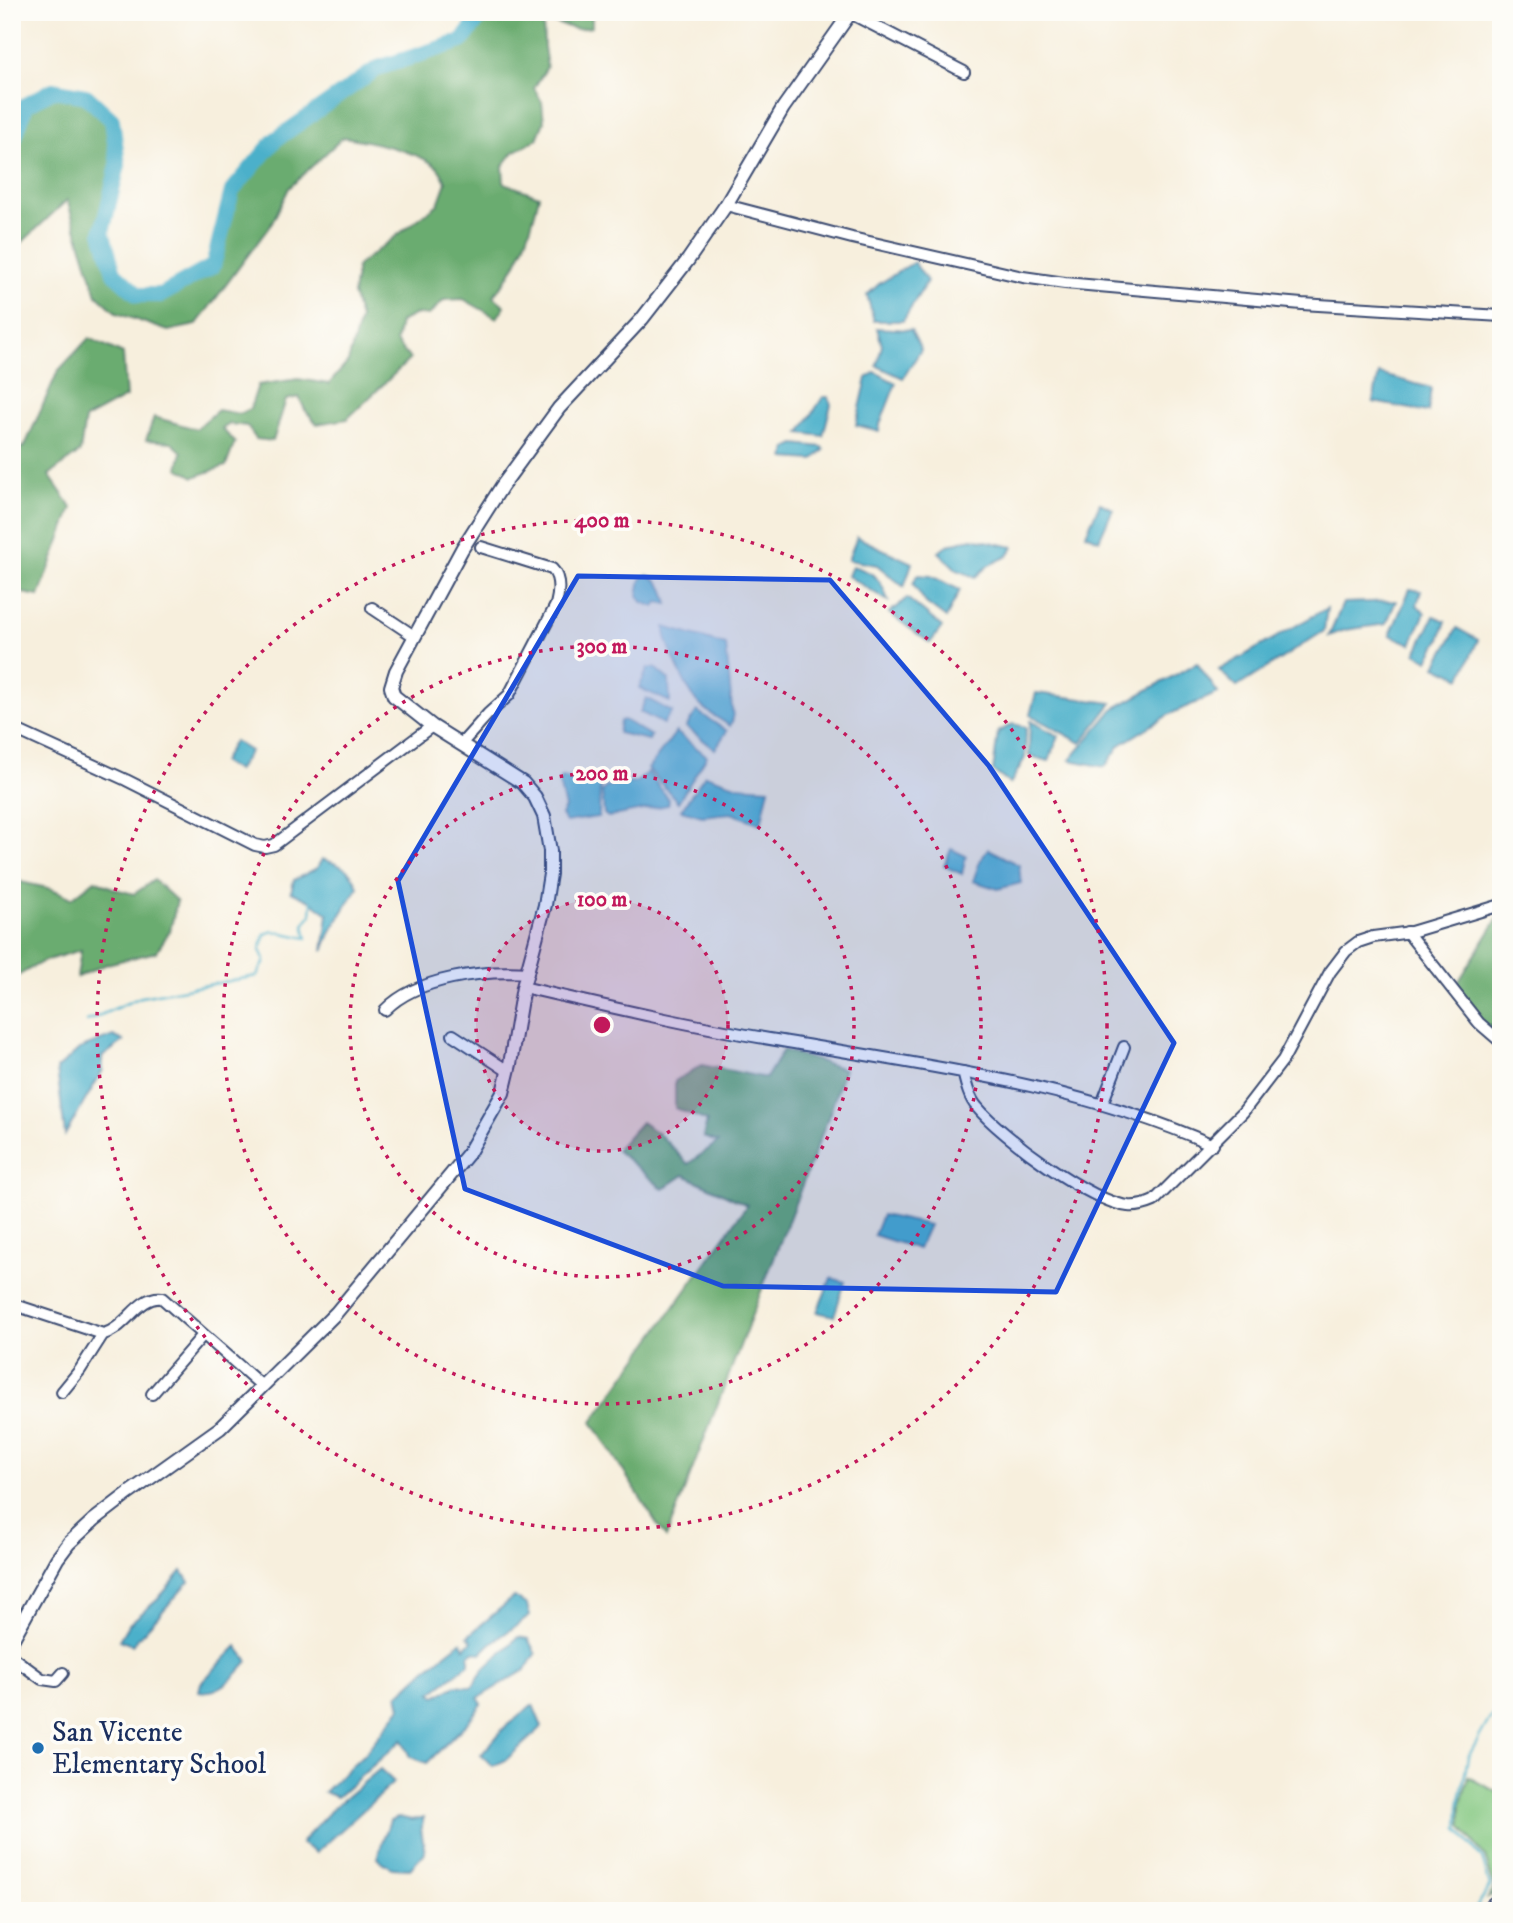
<svg xmlns="http://www.w3.org/2000/svg" width="1513" height="1923" viewBox="0 0 1513 1923" font-family="'IM FELL DW Pica',serif">
	<style>
		.green { fill: #84c881; stroke: #507c70; stroke-width: 2 }
		.forest { fill: #6bac6f; stroke: #436e66; stroke-width: 2 }
		.water { fill: #4bb0ca; stroke: #337094; stroke-width: 2 }
		.lines { fill: none; stroke-linecap: round; stroke-linejoin: round }
		.stream { stroke: #4bb0ca; stroke-width: 2.5 }
		.river { stroke: #4bb0ca; stroke-width: 16 }
		.minor-casing { stroke: #3c4c71; stroke-width: 14 }
		.tertiary-casing { stroke: #3c4c71; stroke-width: 16 }
		.minor { stroke: #fff; stroke-width: 10 }
		.tertiary { stroke: #fff; stroke-width: 12 }
		.marked { fill: #1d4ed8; fill-opacity: 0.2; stroke: #1d4ed8; stroke-width: 5; stroke-linejoin: round }
		.ring { fill: none; stroke: #c2185b; stroke-width: 3.5; stroke-dasharray: 3.5 7 }
		.poi-dot { fill: #1f6fb2; stroke: #fdfcf7; stroke-width: 2.5 }
		.labels { text-anchor: middle; dominant-baseline: central; stroke-width: 7; stroke-linejoin: round; paint-order: stroke }
		.poi-label { font-size: 28px; fill: #1b2f5e; stroke: #fdfcf7; text-anchor: start }
		.centre { fill: #c2185b; stroke: #fdfcf7; stroke-width: 3.5 }
		.ring-label { font-size: 21px; text-anchor: middle; font-weight: bold; fill: #c2185b; stroke: #fdfcf7; stroke-width: 7; stroke-linejoin: round; paint-order: stroke }
	</style>
	<rect width="100%" height="100%" fill="#fdfcf7"/>
	<filter id="ink" filterUnits="userSpaceOnUse"><feTurbulence type="fractalNoise" baseFrequency=".0143" numOctaves="2"/><feDisplacementMap in="SourceGraphic" scale="14" xChannelSelector="R" yChannelSelector="G"/><feConvolveMatrix kernelMatrix="1 2 1 2 8 2 1 2 1" color-interpolation-filters="sRGB"/></filter>
	<filter id="wash" filterUnits="userSpaceOnUse"><feTurbulence type="fractalNoise" baseFrequency=".00686" numOctaves="4" result="noise"/><feDisplacementMap in="SourceGraphic" scale="28" xChannelSelector="R" yChannelSelector="G"/><feGaussianBlur stdDeviation="1.57" result="paint"/><feColorMatrix in="noise" values="0 0 0 0 0 0 0 0 0 0 0 0 0 0 0 0 0 1.4 0 .05"/><feComposite in="paint" operator="in"/></filter>
	<g filter="url(#wash)">
		<rect width="100%" height="100%" fill="#f7efdd"/>
		<!-- green -->
		<polygon class="green" points="1468,1777 1501,1794 1501,1891 1488,1898 1494,1887 1485,1857 1461,1826 1461,1805"/>
		<!-- forest -->
		<g class="forest">
			<path d="M 484,12 L 592,12 L 592,27 L 576,29 L 543,20 L 544,47 L 547,67 L 534,88 L 542,102 L 544,122 L 537,139 L 514,152 L 503,166 L 504,183 L 539,196 C 531,232 519,268 493,296 L 505,306 L 497,318 L 463,299 L 444,300 L 429,315 L 416,314 L 400,322 L 396,342 L 410,359 L 347,419 L 317,424 L 305,410 L 299,397 L 286,400 L 273,441 L 256,439 L 247,426 L 230,424 L 222,429 L 235,442 L 226,466 L 194,477 L 178,468 L 182,452 L 171,442 L 146,440 L 154,417 L 196,429 L 218,410 L 240,414 L 250,409 L 258,385 L 298,379 L 329,384 L 348,362 L 360,319 L 353,294 L 357,266 L 438,204 L 446,182 C 444,178 441,171 437,167 C 420,152 366,140 343,137 L 289,188 L 272,223 L 196,325 L 168,331 L 117,313 L 97,295 L 67,200 L 12,252 L 12,145 L 26,105 L 53,90 L 86,96 L 112,120 L 118,165 L 102,232 L 114,273 L 138,295 L 161,295 L 213,266 L 232,191 L 275,140 L 378,68 L 462,41 Z"/>
			<polygon points="89,338 123,354 126,397 85,419 80,452 49,475 72,508 39,596 12,591 12,445 24,448 58,371"/>
			<polygon points="12,875 21,882 52,889 72,898 95,880 115,889 134,894 154,880 177,901 170,931 156,952 107,964 77,977 81,950 44,961 12,979"/>
			<polygon points="1501,913 1501,1042 1479,1023 1457,984"/>
			<polygon points="783,1050 844,1069 831,1110 666,1538 592,1422 747,1205 684,1175 663,1189 616,1150 641,1122 660,1135 688,1164 718,1142 703,1137 707,1121 675,1108 675,1081 702,1065 766,1078"/>
		</g>
		<!-- water -->
		<g class="water">
			<polygon points="914,262 927,281 903,321 874,321 867,295 879,284"/>
			<polygon points="877,328 911,330 921,350 903,378 877,366 882,345"/>
			<polygon points="875,372 896,383 880,424 879,431 856,425 867,378"/>
			<polygon points="1379,374 1431,388 1428,412 1373,402"/>
			<polygon points="823,397 828,397 831,404 823,436 800,433"/>
			<polygon points="795,444 822,447 824,450 813,460 785,458 787,448"/>
			<polygon points="1100,503 1113,509 1099,540 1086,534"/>
			<polygon points="857,537 912,563 904,587 877,565 848,560"/>
			<polygon points="972,538 1013,547 1008,556 989,565 975,577 957,570 939,552 948,545"/>
			<path d="M 852,566 C 875,572 882,580 888,601 L 848,576 Z"/>
			<path d="M 647,575 C 661,580 665,590 668,604 L 658,602 L 655,607 L 642,602 L 638,595 L 641,579 Z"/>
			<polygon points="917,575 931,576 960,590 946,618 926,603 913,584"/>
			<polygon points="1410,589 1421,591 1417,605 1425,613 1411,644 1390,635"/>
			<polygon points="907,598 942,627 930,643 889,613"/>
			<polygon points="1396,601 1386,624 1345,630 1329,636 1343,603"/>
			<polygon points="1327,608 1324,631 1237,687 1219,670"/>
			<polygon points="1434,616 1446,621 1440,639 1428,660 1416,653"/>
			<path d="M 665,627 L 726,645 L 733,719 L 730,726 C 720,719 706,712 698,703 C 688,692 663,640 665,627 Z"/>
			<polygon points="1457,628 1478,640 1461,678 1436,666"/>
			<polygon points="1197,663 1218,693 1170,714 1120,745 1105,767 1070,760 1113,709"/>
			<polygon points="648,668 655,668 669,680 670,702 639,688"/>
			<polygon points="1036,693 1112,703 1081,743 1030,715"/>
			<polygon points="646,698 672,712 663,724 640,712"/>
			<polygon points="697,711 727,731 715,749 686,727"/>
			<polygon points="624,720 651,736 649,740 618,733 620,721"/>
			<polygon points="1030,721 1059,736 1049,761 1029,756"/>
			<polygon points="1013,724 1026,727 1025,758 1010,784 993,771 998,732"/>
			<polygon points="676,732 707,756 678,802 648,769"/>
			<polygon points="234,741 250,751 237,771 222,762"/>
			<polygon points="648,772 669,800 668,805 608,817 604,814 602,791 606,787 637,782"/>
			<polygon points="705,775 739,786 769,788 761,824 731,813 702,816 681,810"/>
			<polygon points="562,777 600,784 599,817 566,822 561,815 565,808 559,783"/>
			<polygon points="951,849 966,856 962,874 944,866"/>
			<polygon points="988,849 1019,865 1021,883 998,889 973,881 980,861"/>
			<path d="M 322,859 C 341,865 351,868 358,887 L 331,931 L 323,951 L 328,914 L 312,902 L 291,892 L 294,880 L 317,868 Z"/>
			<polygon points="113,1036 124,1041 102,1057 103,1070 65,1135 57,1069 79,1049"/>
			<polygon points="882,1215 929,1225 918,1249 874,1235"/>
			<polygon points="831,1278 845,1282 834,1316 817,1312"/>
			<polygon points="182,1571 189,1582 132,1645 119,1640 128,1625 157,1600"/>
			<polygon points="514,1597 527,1605 530,1616 490,1644 481,1653 473,1652 469,1656 469,1664 431,1693 436,1696 456,1685 472,1687 485,1668 518,1637 528,1639 536,1654 525,1670 478,1698 482,1704 467,1723 427,1763 410,1757 402,1740 337,1797 324,1792 366,1752 401,1707 398,1695 426,1669 461,1642 465,1648 472,1641 468,1636"/>
			<path d="M 237,1646 L 248,1661 C 235,1676 221,1695 199,1691 L 201,1683 Z"/>
			<polygon points="533,1705 542,1727 506,1760 493,1766 481,1755 505,1727"/>
			<polygon points="380,1769 394,1782 316,1853 301,1843 333,1808"/>
			<polygon points="398,1817 412,1820 424,1817 421,1829 425,1853 410,1869 392,1868 377,1858 390,1820"/>
		</g>
		<g class="lines">
			<!-- stream -->
			<g class="stream">
				<polyline points="87,1021 141,997 257,976 265,961 260,950 265,934 273,931 307,938 304,925 311,915 312,902"/>
				<polyline points="1474,1911 1490,1886 1482,1858 1458,1829 1459,1806 1468,1757 1489,1720 1501,1708"/>
			</g>
			<!-- river -->
			<polyline class="river" points="12,145 26,105 53,90 86,96 112,120 118,165 102,232 114,273 138,295 161,295 213,266 232,191 275,140 378,68 462,41 484,12"/>
		</g>
	</g>
	<g filter="url(#ink)">
		<g class="lines">
			<!-- minor casing -->
			<g class="minor-casing">
				<g id="minor">
					<polyline points="850,13 964,72"/>
					<polyline points="726,205 852,238 1023,277 1065,283 1302,304 1501,316"/>
					<polyline points="372,608 414,636"/>
					<polyline points="12,728 126,780 255,845 265,847 274,845 432,726"/>
					<path d="M 462,743 L 488,714 L 509,695 L 556,605 C 559,593 561,578 552,569 L 481,547"/>
					<polyline points="1407,932 1479,1023 1501,1042"/>
					<path d="M 523,987 C 609,1007 695,1027 782,1041 C 927,1066 1077,1084 1213,1145"/>
					<path d="M 385,1010 C 417,977 484,970 528,973"/>
					<polyline points="453,1035 508,1071"/>
					<path d="M 963,1072 C 966,1084 969,1098 977,1107 C 1002,1137 1089,1201 1128,1206 C 1138,1207 1145,1205 1154,1201 L 1243,1112 L 1283,1060 L 1330,972 L 1346,951 L 1358,942 L 1373,937 L 1411,932 L 1501,905"/>
					<polyline points="1102,1104 1124,1047"/>
					<path d="M 12,1304 L 103,1334 C 126,1329 138,1295 162,1298 L 262,1386"/>
					<polyline points="62,1392 80,1370 103,1334"/>
					<polyline points="152,1394 203,1335"/>
					<polyline points="12,1657 42,1679 56,1681 63,1673"/>
					<polyline points="1483,1911 1501,1897"/>
				</g>
			</g>
			<!-- tertiary casing -->
			<g class="tertiary-casing">
				<polyline id="tertiary" points="12,1640 57,1559 69,1543 94,1520 129,1493 220,1428 336,1313 468,1154 503,1093 510,1064 523,987 545,905 550,874 550,851 544,816 535,797 523,783 432,726 394,696 391,687 396,671 462,549 502,486 559,408 642,319 688,260 726,205 783,108 851,12"/>
			</g>
			<!-- minor -->
			<use href="#minor" class="minor"/>
			<!-- tertiary -->
			<use href="#tertiary" class="tertiary"/>
		</g>
	</g>
	<!-- marked area -->
	<path class="marked" d="M 578,576 L 830,580 L 989,766 L 1174,1043 L 1056,1292 L 723,1286 L 465,1189 L 398,881 Z"/>
	<!-- distance rings -->
	<circle cx="602" cy="1025" r="126" fill="#c2185b" fill-opacity=".12"/>
	<g class="ring">
		<circle cx="602" cy="1025" r="126"/>
		<circle cx="602" cy="1025" r="252"/>
		<circle cx="602" cy="1025" r="379"/>
		<circle cx="602" cy="1025" r="505"/>
	</g>
	<!-- markers -->
	<circle class="poi-dot" cx="38" cy="1748" r="7"/>
	<g class="labels">
		<!-- poi labels -->
		<g class="poi-label">
			<text x="52" y="1732">San Vicente<tspan x="52" dy="32">Elementary School</tspan></text>
		</g>
	</g>
	<circle cx="602" cy="1025" r="10" class="centre"/>
	<g class="ring-label">
		<text x="602" y="527">400 m</text>
		<text x="602" y="653">300 m</text>
		<text x="602" y="780">200 m</text>
		<text x="602" y="906">100 m</text>
	</g>
	<!-- margin -->
	<rect width="1513" height="1923" fill="none" stroke="#fdfcf7" stroke-width="42"/>
</svg>
